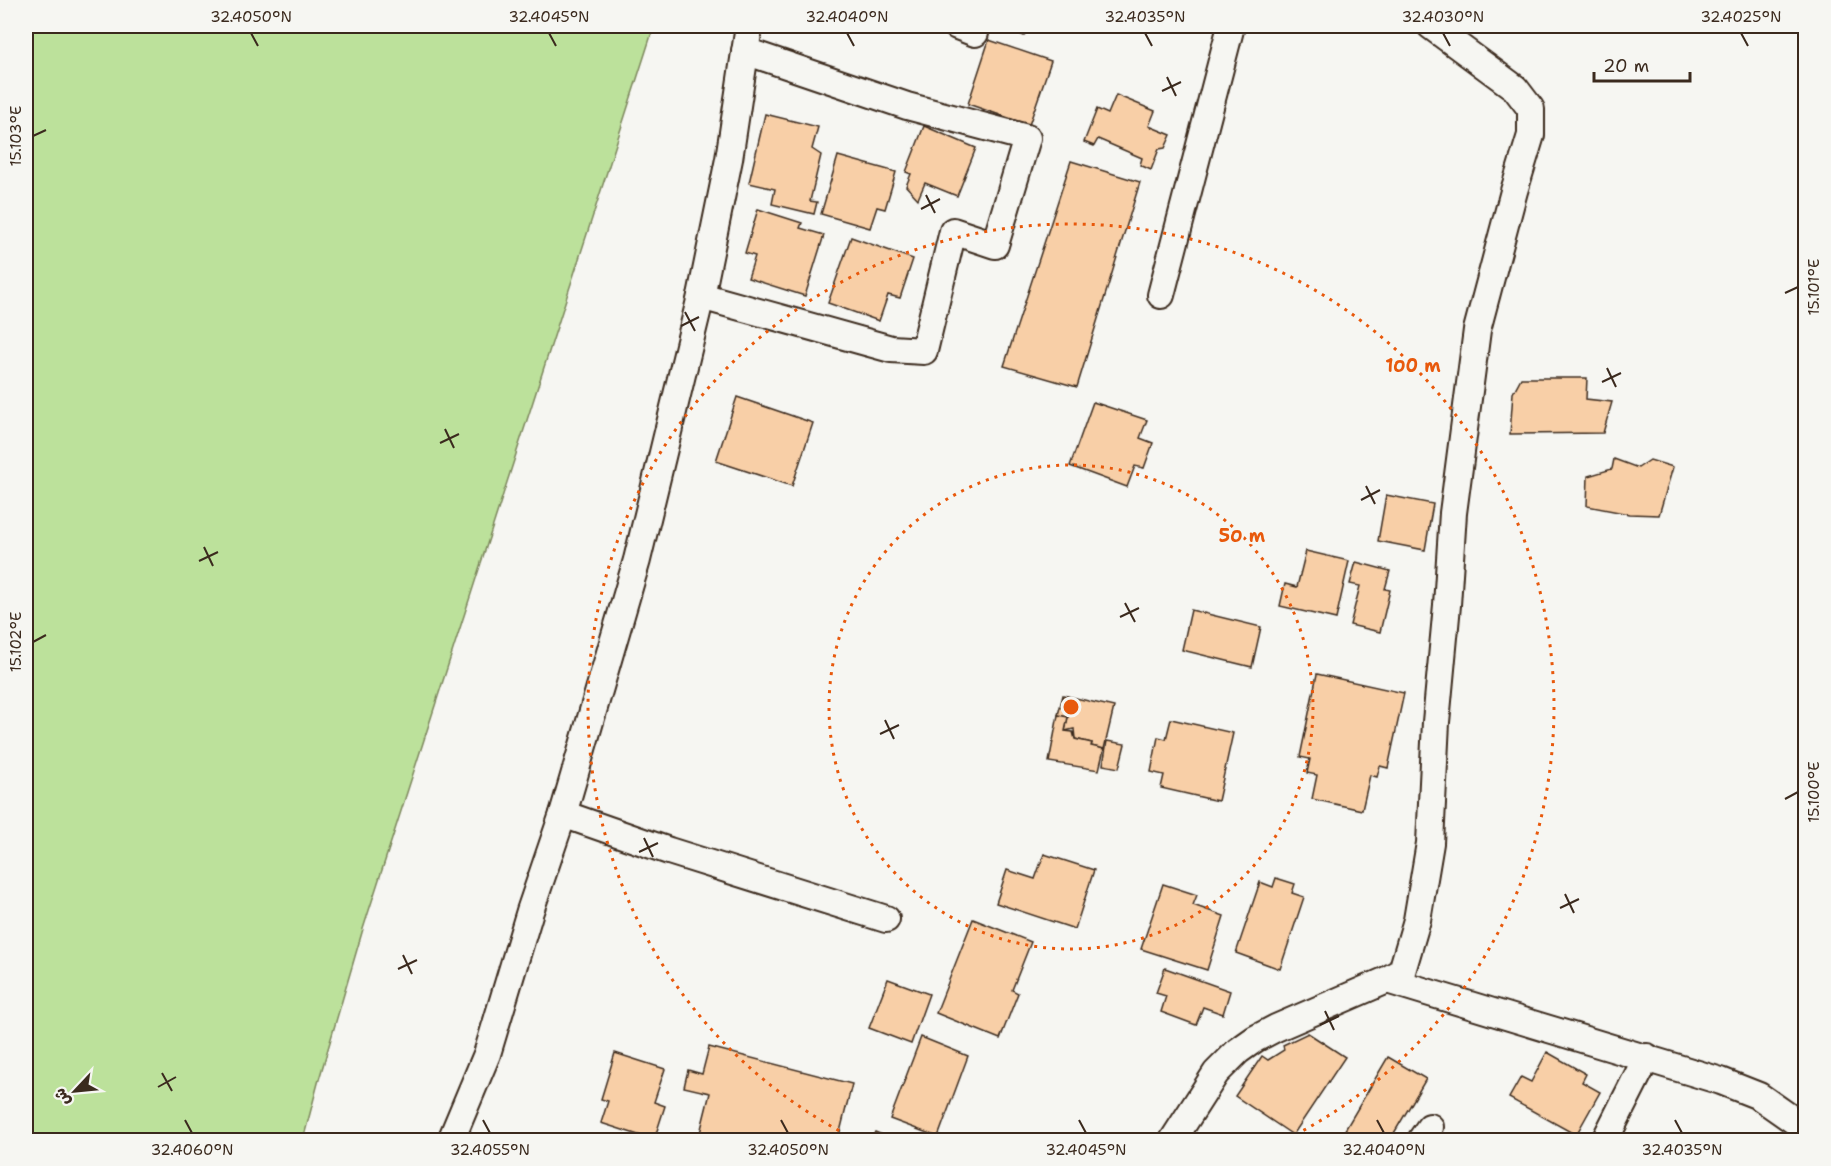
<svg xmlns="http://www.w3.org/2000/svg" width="1831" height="1166" viewBox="0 0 1831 1166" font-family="'Shantell Sans','Playpen Sans Arabic',sans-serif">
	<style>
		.green { fill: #bce19b; stroke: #7c865c; stroke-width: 1.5 }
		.building { fill: #f8cfa7; stroke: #3b2a1e; stroke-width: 1.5 }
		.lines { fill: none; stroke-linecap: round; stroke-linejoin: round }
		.street-casing { stroke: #3b2a1e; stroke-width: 30 }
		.street { stroke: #f6f6f2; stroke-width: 26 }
		.ticks { fill: none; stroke: #3b2a1e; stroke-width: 2 }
		.ring { fill: none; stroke: #e8590c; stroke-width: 3; stroke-dasharray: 3 6 }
		.centre { fill: #e8590c; stroke: #f6f6f2; stroke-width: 3 }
		.ring-label { font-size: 18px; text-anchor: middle; font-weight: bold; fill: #e8590c; stroke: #f6f6f2; stroke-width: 4.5; stroke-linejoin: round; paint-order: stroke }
		.neatline { fill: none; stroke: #3b2a1e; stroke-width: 2 }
		.ticks-label { font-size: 15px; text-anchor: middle; fill: #3b2a1e }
	</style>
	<rect width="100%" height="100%" fill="#f6f6f2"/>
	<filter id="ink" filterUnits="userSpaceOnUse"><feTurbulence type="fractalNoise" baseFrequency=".0167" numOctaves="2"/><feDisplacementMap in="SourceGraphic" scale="12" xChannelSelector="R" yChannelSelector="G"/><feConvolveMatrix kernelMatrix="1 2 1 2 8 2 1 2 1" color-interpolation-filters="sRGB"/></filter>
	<g filter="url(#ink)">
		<!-- green -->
		<polygon class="green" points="26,26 654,26 363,929 318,1083 303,1140 26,1140"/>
		<!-- building -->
		<g class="building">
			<polygon points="1001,26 1028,26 1024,36"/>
			<polygon points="989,40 1051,61 1029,125 968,104"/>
			<polygon points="1116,95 1155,111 1149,126 1171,135 1165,148 1159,149 1151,170 1140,165 1142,158 1098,139 1094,146 1084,142 1097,109 1108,114"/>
			<polygon points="765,114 818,127 812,149 821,155 810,201 817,202 814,214 772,204 775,189 749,183"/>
			<polygon points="924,126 976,148 957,196 925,183 918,199 906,186 911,174 906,172"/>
			<polygon points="838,156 896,172 885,209 877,207 870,228 821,214"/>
			<polygon points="1071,161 1140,182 1077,387 1004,366"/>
			<polygon points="758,209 802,223 800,228 824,235 805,296 748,278 755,256 745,253"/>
			<polygon points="851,237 913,259 900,298 888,295 879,321 828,303"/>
			<polygon points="1521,378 1587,378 1586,399 1612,402 1603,433 1510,434 1513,393"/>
			<polygon points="737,397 813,423 792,486 716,461"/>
			<polygon points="1093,402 1147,420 1140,438 1153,443 1144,468 1135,466 1127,487 1070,466"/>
			<polygon points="1614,459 1638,468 1650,460 1673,467 1659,515 1629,514 1587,506 1588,476 1612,469"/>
			<polygon points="1386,495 1433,504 1425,550 1378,541"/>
			<polygon points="1306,551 1349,561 1336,619 1280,606 1285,584 1297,587"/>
			<polygon points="1356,562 1390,571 1385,589 1390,590 1380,632 1350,625 1360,586 1350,584"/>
			<polygon points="1191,610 1261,627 1252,667 1182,650"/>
			<polygon points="1317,674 1404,693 1388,768 1380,766 1377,777 1370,775 1362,810 1312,799 1317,775 1307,773 1310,759 1300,757"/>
			<polygon points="1063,695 1114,707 1104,749 1091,746 1092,743 1075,739 1074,729 1065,731 1068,717 1058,715"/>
			<polygon points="1058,715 1068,717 1065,731 1073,732 1075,739 1092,743 1091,746 1104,749 1099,770 1049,762"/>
			<polygon points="1171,719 1233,733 1218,801 1161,788 1164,775 1151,772 1158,737 1166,739"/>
			<polygon points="1107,741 1125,744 1119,768 1103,765"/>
			<polygon points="1044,854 1094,870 1075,929 996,903 1007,870 1035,879"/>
			<polygon points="1276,878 1295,884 1292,893 1304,897 1280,969 1236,953 1260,882 1273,887"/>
			<polygon points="1163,884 1197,895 1193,905 1224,916 1207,970 1141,949"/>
			<polygon points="973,919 1031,942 1012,990 1018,993 1000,1039 936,1013"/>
			<polygon points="1165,968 1230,991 1223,1014 1203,1007 1196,1025 1161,1012 1166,996 1156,993"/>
			<polygon points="888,979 929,994 911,1044 869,1028"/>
			<polygon points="1308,1033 1345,1057 1293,1135 1235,1096 1262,1056 1268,1060 1284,1050 1283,1045"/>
			<polygon points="921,1037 968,1056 938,1137 890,1119"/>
			<polygon points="709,1047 852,1084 838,1140 829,1137 828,1140 712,1140 699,1137 710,1093 684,1087 688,1070 702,1074"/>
			<polygon points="1547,1052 1586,1074 1582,1082 1600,1092 1576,1135 1509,1098 1521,1077 1531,1082"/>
			<polygon points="615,1053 665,1069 654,1102 665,1106 654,1140 601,1123 608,1101 601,1099"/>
			<polygon points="1388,1057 1426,1079 1390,1140 1339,1140"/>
			<polygon points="875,1132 895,1140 871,1140"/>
		</g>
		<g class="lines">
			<!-- street casing -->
			<g class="street-casing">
				<g id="street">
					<polyline points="957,26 975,33"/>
					<polyline points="1161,295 1231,26"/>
					<polyline points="701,296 891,349 924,351 953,231 995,245 1027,138 907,106 745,51"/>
					<polyline points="563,814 669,851 886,919"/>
					<polyline points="1387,980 1721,1081 1759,1096 1806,1129"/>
					<polyline points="451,1140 487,1054 530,911 563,814 637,560 701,296 729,159 749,26"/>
					<polyline points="1173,1140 1216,1073 1238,1051 1255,1039 1276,1028 1387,980 1402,971 1417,920 1430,843 1436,722 1447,605 1453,513 1477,330 1514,191 1531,135 1531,109 1515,88 1431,26"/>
					<polyline points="1421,1140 1430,1127"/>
					<polyline points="1605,1140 1647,1057"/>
				</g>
			</g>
			<!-- street -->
			<use href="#street" class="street"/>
		</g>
	</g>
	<!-- ticks -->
	<path class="ticks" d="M 251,33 L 258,46M 549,33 L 556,46M 847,33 L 854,46M 1145,33 L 1152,46M 1443,33 L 1450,46M 1741,33 L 1748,46M 1167,77 L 1176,96M 1162,91 L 1181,82M 33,136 L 46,130M 926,195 L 935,213M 921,209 L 940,199M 1785,293 L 1798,287M 685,312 L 695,331M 681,326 L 699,317M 1607,368 L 1616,387M 1602,382 L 1621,373M 445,429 L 454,448M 440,443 L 459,434M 1366,486 L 1375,504M 1361,500 L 1380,490M 204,547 L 213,566M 199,561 L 218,552M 1125,603 L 1135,622M 1120,617 L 1139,608M 33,642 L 46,635M 885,720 L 894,739M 880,734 L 899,725M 1785,799 L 1798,792M 644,838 L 653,857M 639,852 L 658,843M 1565,894 L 1574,913M 1560,908 L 1579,899M 403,955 L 412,974M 398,969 L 417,960M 1325,1011 L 1334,1030M 1320,1025 L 1339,1016M 162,1073 L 172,1091M 158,1087 L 176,1077M 185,1120 L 192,1133M 483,1120 L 490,1133M 781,1120 L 788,1133M 1079,1120 L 1086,1133M 1377,1120 L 1384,1133M 1675,1120 L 1682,1133"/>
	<!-- distance rings -->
	<g class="ring">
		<circle cx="1071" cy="707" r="242"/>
		<path d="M855 1139A483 483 0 1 1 1287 1139"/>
	</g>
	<circle cx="1071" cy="707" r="9" class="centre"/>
	<g class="ring-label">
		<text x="1413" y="372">100 m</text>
		<text x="1242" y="542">50 m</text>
	</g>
	<!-- margin -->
	<rect width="1831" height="1166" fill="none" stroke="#f6f6f2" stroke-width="66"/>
	<!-- north arrow -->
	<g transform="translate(75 1091) rotate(244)" stroke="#f6f6f2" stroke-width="4.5" paint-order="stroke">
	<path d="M0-4.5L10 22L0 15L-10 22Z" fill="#3b2a1e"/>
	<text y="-9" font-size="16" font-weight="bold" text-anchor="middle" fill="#3b2a1e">ش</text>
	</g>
	<!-- scale -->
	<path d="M1594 72v9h96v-9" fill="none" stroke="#3b2a1e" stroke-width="3"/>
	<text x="1603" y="72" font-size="18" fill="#3b2a1e" stroke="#f6f6f2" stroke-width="4.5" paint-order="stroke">20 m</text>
	<rect x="33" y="33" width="1765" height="1100" class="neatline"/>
	<g class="ticks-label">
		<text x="251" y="22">32.4050°N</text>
		<text x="549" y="22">32.4045°N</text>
		<text x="847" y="22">32.4040°N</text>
		<text x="1145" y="22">32.4035°N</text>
		<text x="1443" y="22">32.4030°N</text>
		<text x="1741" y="22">32.4025°N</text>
		<text transform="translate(16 136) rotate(-90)" y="5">15.103°E</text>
		<text transform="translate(1814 287) rotate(-90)" y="5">15.101°E</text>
		<text transform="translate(16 642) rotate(-90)" y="5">15.102°E</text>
		<text transform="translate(1814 792) rotate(-90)" y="5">15.100°E</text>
		<text x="192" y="1155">32.4060°N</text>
		<text x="490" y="1155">32.4055°N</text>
		<text x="788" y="1155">32.4050°N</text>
		<text x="1086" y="1155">32.4045°N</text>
		<text x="1384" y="1155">32.4040°N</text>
		<text x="1682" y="1155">32.4035°N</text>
	</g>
</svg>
